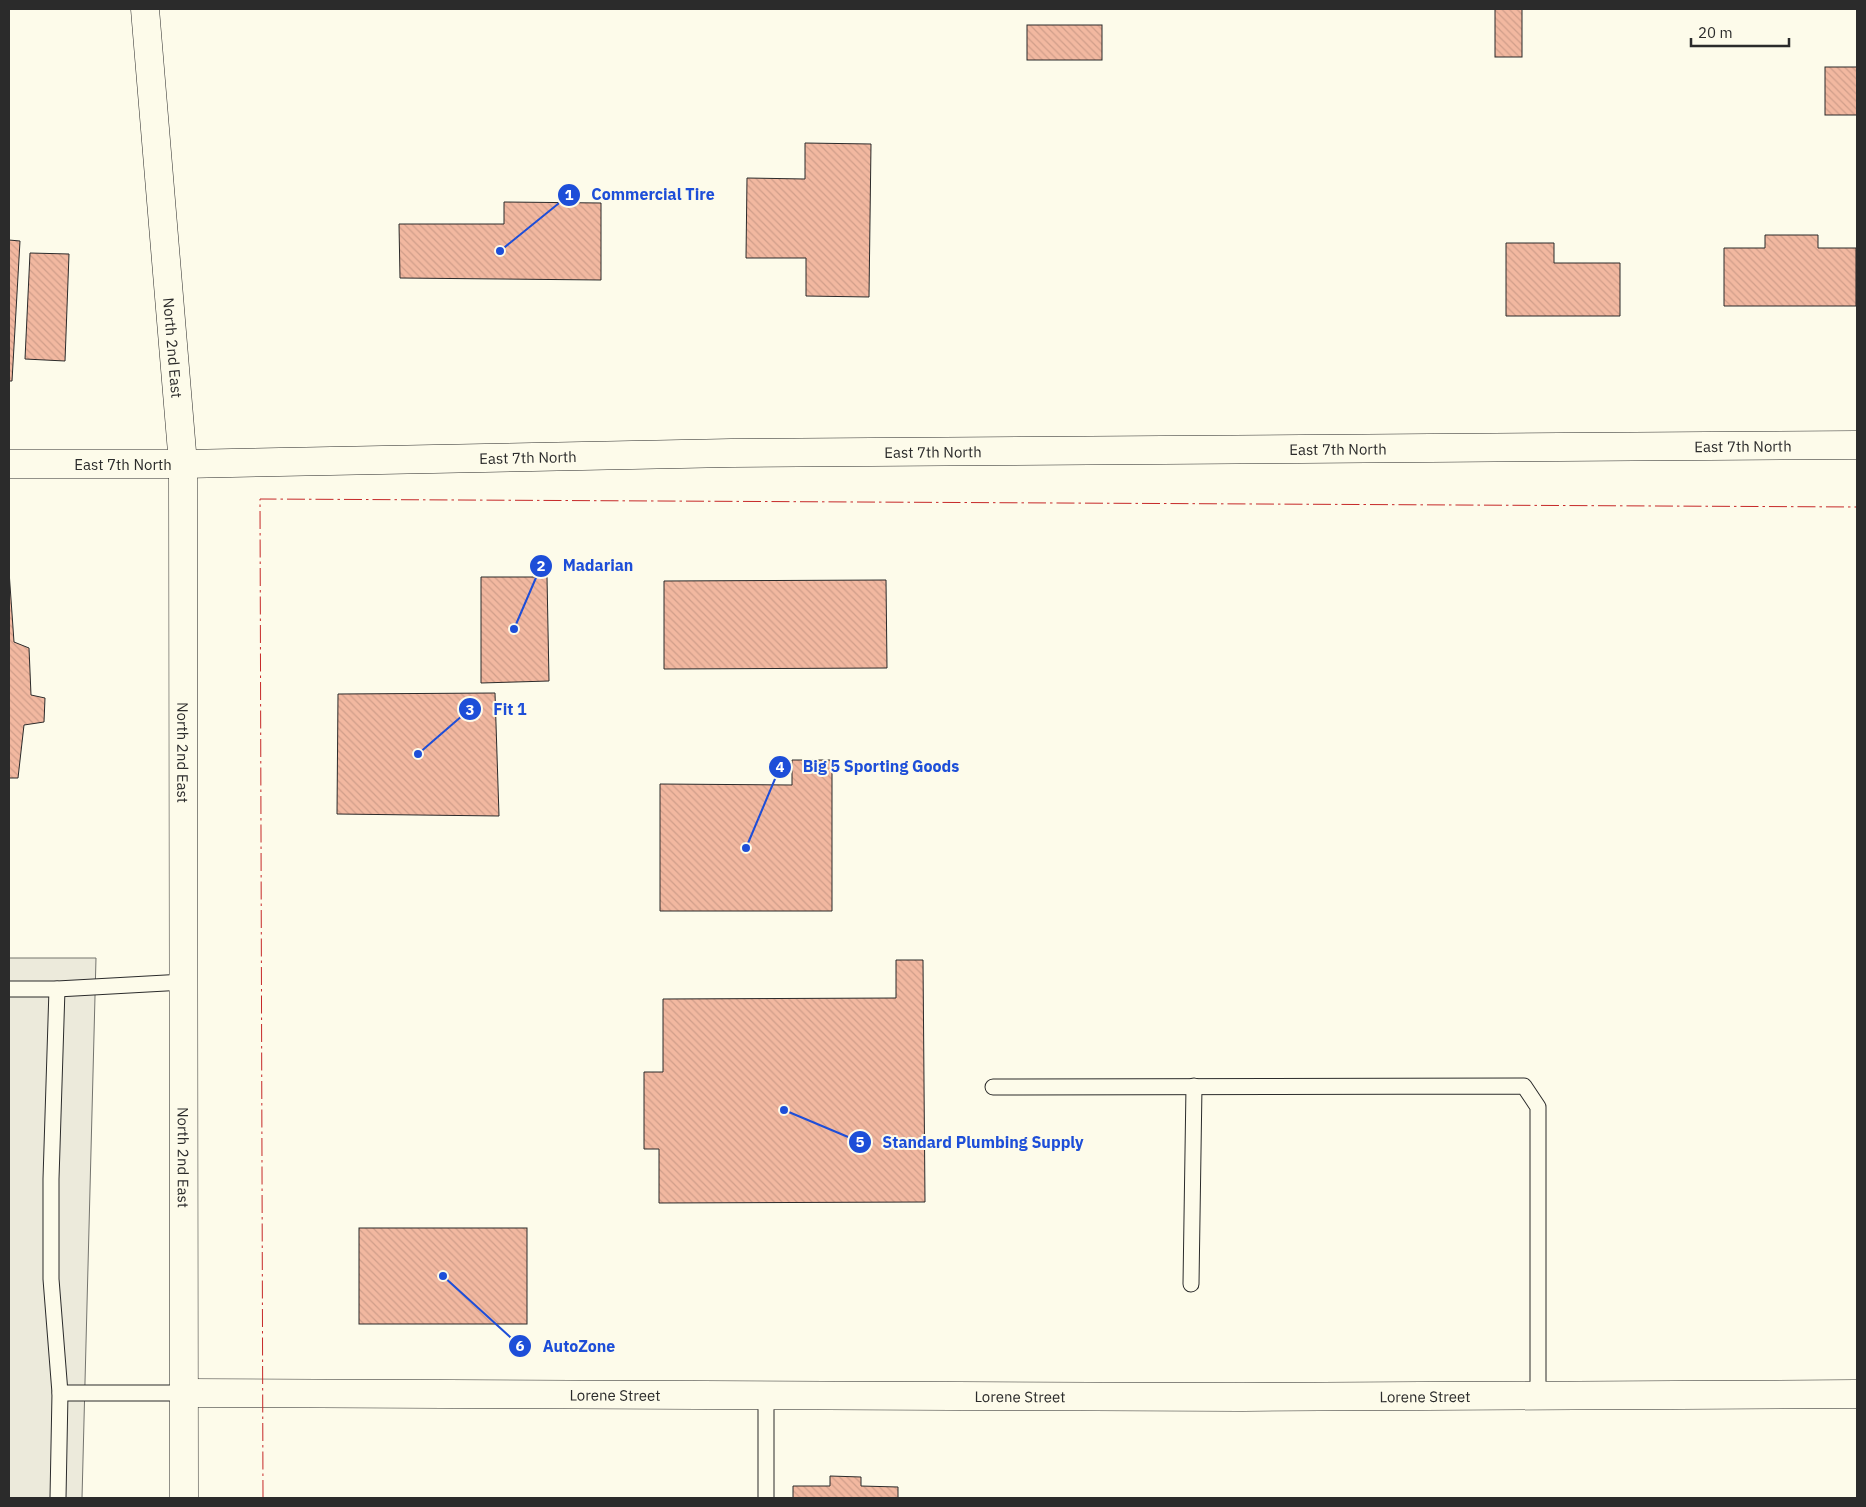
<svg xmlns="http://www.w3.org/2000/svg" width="1866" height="1507" viewBox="0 0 1866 1507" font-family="'IBM Plex Sans',sans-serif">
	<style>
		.parking { fill: #eceadb; stroke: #74746e }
		.building { fill: url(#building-back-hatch); stroke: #2b2b2b }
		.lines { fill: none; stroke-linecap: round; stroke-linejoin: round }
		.service-casing { stroke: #2b2b2b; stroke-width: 17 }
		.minor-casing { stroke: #2b2b2b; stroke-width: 29 }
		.primary-casing { stroke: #2b2b2b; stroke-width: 29 }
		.service { stroke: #fdfbea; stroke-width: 15 }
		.minor { stroke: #fdfbea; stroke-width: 28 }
		.primary { stroke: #fdfbea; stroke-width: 28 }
		.power { stroke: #c62828; stroke-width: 1; stroke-dasharray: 18 4 2.5 4; stroke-linecap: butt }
		.labels { text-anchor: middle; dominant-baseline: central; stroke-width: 4; stroke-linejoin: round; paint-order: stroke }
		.street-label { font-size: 15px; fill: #2b2b2b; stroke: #fdfbea }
		.leader { fill: none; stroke: #1d4ed8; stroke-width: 2 }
		.callout-dot { fill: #1d4ed8; stroke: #fdfbea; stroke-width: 2 }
		.mark-label { font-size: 15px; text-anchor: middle; font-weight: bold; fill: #fff }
		.callout-label { font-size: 16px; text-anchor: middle; font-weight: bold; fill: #1d4ed8; stroke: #fdfbea; stroke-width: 4; stroke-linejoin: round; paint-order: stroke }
	</style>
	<defs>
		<pattern id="building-back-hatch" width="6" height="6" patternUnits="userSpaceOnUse" patternTransform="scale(1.25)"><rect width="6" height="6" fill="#f2b8a0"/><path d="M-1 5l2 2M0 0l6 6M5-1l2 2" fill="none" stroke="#d09e8a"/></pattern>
	</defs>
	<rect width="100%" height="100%" fill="#fdfbea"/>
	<!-- parking -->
	<polygon class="parking" points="9,958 96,958 82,1498 9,1498"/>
	<!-- building -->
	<g class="building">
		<rect x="1495" y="9" width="27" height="48"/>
		<rect x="1027" y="25" width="75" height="35"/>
		<rect x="1825" y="67" width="32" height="48"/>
		<polygon points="805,143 871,144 869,297 806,296 806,258 746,258 747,178 805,179"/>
		<polygon points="504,202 601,203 601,280 400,278 399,224 504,224"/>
		<polygon points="1765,235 1818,235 1818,248 1856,248 1856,306 1724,306 1724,248 1765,248"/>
		<polygon points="9,240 20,241 12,381 9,381"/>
		<polygon points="1506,243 1554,243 1554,263 1620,263 1620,316 1506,316"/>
		<polygon points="30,253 69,254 65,361 25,359"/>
		<polygon points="9,571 14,642 29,648 31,695 45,698 44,722 24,725 18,778 9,778"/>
		<polygon points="481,577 547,577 549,681 481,683"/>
		<polygon points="886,580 887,668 664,669 664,581"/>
		<polygon points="495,693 499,816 337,814 338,694"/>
		<polygon points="792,760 832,760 832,911 660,911 660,784 792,785"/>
		<polygon points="896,960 923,960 925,1202 659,1203 659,1149 644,1149 644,1072 663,1072 663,999 896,998"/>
		<rect x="359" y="1228" width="168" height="96"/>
		<polygon points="830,1476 861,1477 861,1486 898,1487 898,1498 793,1498 793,1486 830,1486"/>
	</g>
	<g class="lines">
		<!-- service casing -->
		<g class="service-casing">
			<g id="service">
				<polyline points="9,989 57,989 184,982"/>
				<polyline points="57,989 51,1179 51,1279 60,1393 58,1498"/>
				<polyline points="993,1087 1524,1086 1538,1107 1538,1395"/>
				<polyline points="1191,1284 1194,1086"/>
				<polyline points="60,1393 184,1393"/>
				<polyline points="766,1498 766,1395"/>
			</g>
		</g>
		<!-- minor casing -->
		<g class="minor-casing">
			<g id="minor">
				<path id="s1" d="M 9,464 L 183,464 L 731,453 L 1857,445"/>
				<path id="s2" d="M 184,1393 L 1243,1397 L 1857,1394"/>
			</g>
		</g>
		<!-- primary casing -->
		<g class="primary-casing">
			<g id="primary">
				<path id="s3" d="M 145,9 L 183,464 L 184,1498"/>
			</g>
		</g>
		<!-- service -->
		<use href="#service" class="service"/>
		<!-- minor -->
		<use href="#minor" class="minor"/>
		<!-- primary -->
		<use href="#primary" class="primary"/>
		<!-- power -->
		<polyline class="power" points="263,1498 260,499 1857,507"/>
	</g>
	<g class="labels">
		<!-- street labels -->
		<g class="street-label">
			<text stroke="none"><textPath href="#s3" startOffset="340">North 2nd East</textPath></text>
			<text stroke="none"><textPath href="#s1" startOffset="1734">East 7th North</textPath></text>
			<text stroke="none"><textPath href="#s1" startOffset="1329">East 7th North</textPath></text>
			<text stroke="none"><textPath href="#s1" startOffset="924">East 7th North</textPath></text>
			<text stroke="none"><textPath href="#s1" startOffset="519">East 7th North</textPath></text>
			<text stroke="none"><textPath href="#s1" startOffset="114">East 7th North</textPath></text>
			<text stroke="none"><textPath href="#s3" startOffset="745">North 2nd East</textPath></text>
			<text stroke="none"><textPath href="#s3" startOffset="1150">North 2nd East</textPath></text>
			<text stroke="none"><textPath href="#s2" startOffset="431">Lorene Street</textPath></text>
			<text stroke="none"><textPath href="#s2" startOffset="836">Lorene Street</textPath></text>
			<text stroke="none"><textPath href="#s2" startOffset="1241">Lorene Street</textPath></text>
		</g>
	</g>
	<!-- callouts -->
	<path class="leader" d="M500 251L569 195M514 629L541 566M418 754L470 709M746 848L780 767M784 1110L860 1142M443 1276L520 1346"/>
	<g class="callout-dot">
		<circle cx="500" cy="251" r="5"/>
		<circle cx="514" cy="629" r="5"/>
		<circle cx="418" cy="754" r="5"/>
		<circle cx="746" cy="848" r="5"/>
		<circle cx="784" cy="1110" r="5"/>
		<circle cx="443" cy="1276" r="5"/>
		<circle cx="569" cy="195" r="12"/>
		<circle cx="541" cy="566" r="12"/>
		<circle cx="470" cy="709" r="12"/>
		<circle cx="780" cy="767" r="12"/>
		<circle cx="860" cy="1142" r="12"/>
		<circle cx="520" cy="1346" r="12"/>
	</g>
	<g class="mark-label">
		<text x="569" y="200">1</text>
		<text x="541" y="571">2</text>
		<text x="470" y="715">3</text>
		<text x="780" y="772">4</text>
		<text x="860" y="1147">5</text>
		<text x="520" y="1351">6</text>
	</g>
	<g class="callout-label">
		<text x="653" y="200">Commercial Tire</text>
		<text x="598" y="571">Madarian</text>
		<text x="510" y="715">Fit 1</text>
		<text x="881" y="772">Big 5 Sporting Goods</text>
		<text x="983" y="1148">Standard Plumbing Supply</text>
		<text x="579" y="1352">AutoZone</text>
	</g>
	<!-- border -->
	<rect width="1866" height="1507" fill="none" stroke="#2b2b2b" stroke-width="20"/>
	<!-- scale -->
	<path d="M1691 38v8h98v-8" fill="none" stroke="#2b2b2b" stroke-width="2.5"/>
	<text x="1698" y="38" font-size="15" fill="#2b2b2b" stroke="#fdfbea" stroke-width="4" paint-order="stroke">20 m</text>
</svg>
